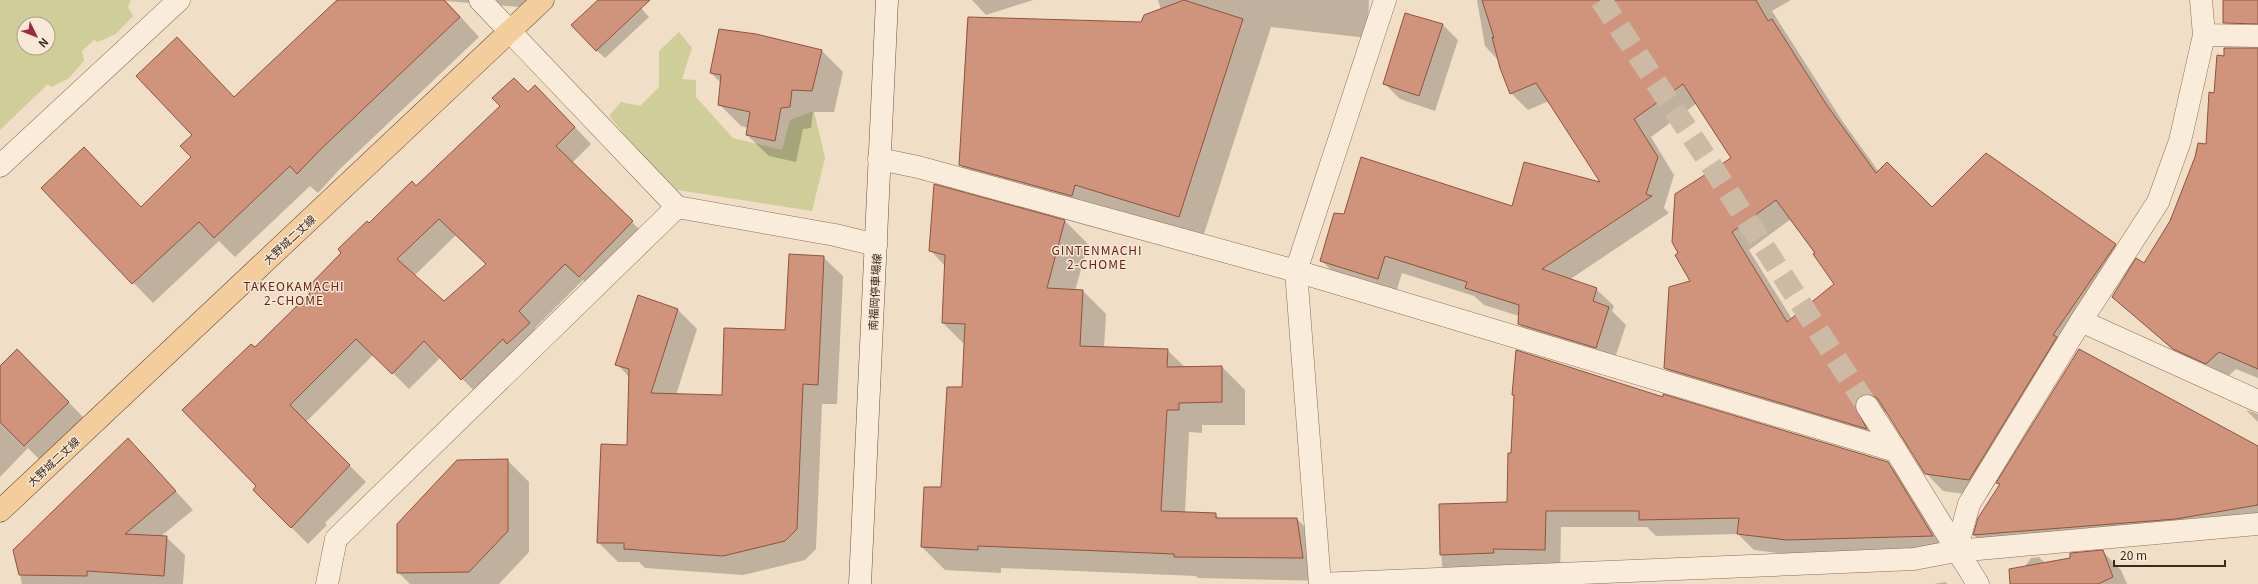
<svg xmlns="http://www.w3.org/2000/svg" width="2258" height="584" viewBox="0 0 2258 584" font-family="Georgia,'Noto Sans JP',serif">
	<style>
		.green { fill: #cfce99; fill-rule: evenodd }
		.shadow { fill: #0003; fill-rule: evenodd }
		.building { fill: #d0937b; stroke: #8d543f; fill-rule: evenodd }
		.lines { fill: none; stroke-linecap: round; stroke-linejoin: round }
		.pedestrian-tunnel { stroke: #ccbaa5; stroke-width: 22; stroke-dasharray: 22 11; stroke-linecap: butt }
		.pedestrian-casing { stroke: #8d6f5b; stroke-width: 23 }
		.minor-casing { stroke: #8d6f5b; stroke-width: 23 }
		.secondary-casing { stroke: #6f503e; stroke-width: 23 }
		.primary-casing { stroke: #5a3d2f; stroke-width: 23 }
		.pedestrian { stroke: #faecda; stroke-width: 22 }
		.minor { stroke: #faecda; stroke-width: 22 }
		.secondary { stroke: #faecda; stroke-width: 22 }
		.primary { stroke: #f4cd9d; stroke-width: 22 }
		.labels { text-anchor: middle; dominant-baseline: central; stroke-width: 3; stroke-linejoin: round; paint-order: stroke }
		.street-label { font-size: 11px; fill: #3c291f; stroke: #f7e9d6 }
		.neighbourhood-label { font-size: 12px; letter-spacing: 1px; fill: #6b221d; stroke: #f7e9d6 }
	</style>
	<rect width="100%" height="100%" fill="#f0dec6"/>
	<!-- green -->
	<g class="green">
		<path d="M 0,0 L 131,0 L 128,7 L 133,16 L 116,34 L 98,42 L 94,40 L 82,51 L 84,61 L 68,79 L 51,87 L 48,84 L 0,130 ZM 24,24 L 48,24 L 48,48 L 24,48 Z"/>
		<polygon points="679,32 692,48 682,79 696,80 696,97 733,138 782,150 790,120 814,111 825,158 812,211 671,189 609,116 621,102 640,106 659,87 659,51"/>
	</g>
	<!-- shadow -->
	<g class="shadow">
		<polygon points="338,0 539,0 531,8 446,1 479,37 339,170 318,193 310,186 235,257 219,241 153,303 42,188 141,208 193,157 235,98"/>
		<polygon points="600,0 634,0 649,17 605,58 596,50"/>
		<polygon points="972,0 1033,0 986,15"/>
		<polygon points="1158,0 1369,0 1367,38 1271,27 1202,240 983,188 960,165 967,18 1142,23 1161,10"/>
		<path d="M 1477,0 L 1791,0 L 1772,11 L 1843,122 L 1879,172 L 1932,209 L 2115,245 L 2133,262 L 2070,352 L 2073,355 L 1987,497 L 1943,491 L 1926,473 L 1887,412 L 1878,412 L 1883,446 L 1683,385 L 1665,368 L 1692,282 L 1679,253 L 1733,158 L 1697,103 L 1651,137 L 1674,175 L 1664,208 L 1669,213 L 1569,280 L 1596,289 L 1614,306 L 1612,311 L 1626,325 L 1613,364 L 1536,341 L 1519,324 L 1519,316 L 1484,305 L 1474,296 L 1402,273 L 1395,296 L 1339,278 L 1321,260 L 1345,215 L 1513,207 L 1602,184 L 1549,101 L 1528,110 L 1511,93 L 1498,60 L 1485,46 ZM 1791,219 L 1836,284 L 1792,319 L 1749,250 Z"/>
		<polygon points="1442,24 1458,40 1435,111 1400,99 1384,83"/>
		<polygon points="822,51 843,72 834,112 813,112 811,128 803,129 796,162 769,156 747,135 748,128 741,126 720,105 721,83 711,73"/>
		<polygon points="2258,59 2258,378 2236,369 2224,380 2191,366 2113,297 2144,265 2171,221 2207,145 2215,94"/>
		<path d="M 528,93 L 552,103 L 591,144 L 572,163 L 649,239 L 596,293 L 583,280 L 535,328 L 546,340 L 478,395 L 441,357 L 409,389 L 374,354 L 306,422 L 366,482 L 325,523 L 327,525 L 308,544 L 254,490 L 257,486 L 255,348 L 312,293 L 369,224 ZM 456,235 L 487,265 L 444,303 L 414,276 Z"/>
		<polygon points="935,186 1065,221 1088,244 1075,291 1083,291 1106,314 1104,348 1167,350 1185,367 1222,367 1245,390 1245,425 1202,425 1202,433 1189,432 1185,513 1215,514 1220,519 1297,519 1320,542 1325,581 1198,578 1196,576 1001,568 1001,573 945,570 922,547 942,488 963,388 965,345 943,323 945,266 930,250"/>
		<polygon points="823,257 843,276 837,404 822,404 816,549 805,560 743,575 645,568 639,562 618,562 598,542 628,446 630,378 617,364 677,309 697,329 676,395 723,396 786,331"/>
		<polygon points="17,350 85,419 41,461 28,448 0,477 0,367"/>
		<polygon points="1513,395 1663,398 1887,462 1903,479 1947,552 1803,556 1754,550 1738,534 1656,536 1647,527 1561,527 1560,577 1457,582 1442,566 1440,505 1508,503 1515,397"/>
		<polygon points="2246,410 2258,414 2258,422"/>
		<polygon points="128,439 193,510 161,536 166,537 185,555 183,584 22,584 19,570"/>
		<polygon points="2258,448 2258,524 1992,552 1974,535 1979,518 2000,486 1998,483"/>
		<polygon points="507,460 529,482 529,552 499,584 410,584 398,572"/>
		<polygon points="2102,551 2121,570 2127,584 2012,584 2031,558 2039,557 2045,563"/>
		<polygon points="1945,582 1948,584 1934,584"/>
	</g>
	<!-- building -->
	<g class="building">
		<polygon points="337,0 444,0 460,17 319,151 297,174 290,166 214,238 199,222 132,284 41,188 84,147 141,207 191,157 180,146 192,135 136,76 177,37 234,97"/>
		<polygon points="598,0 650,0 596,51 571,25"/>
		<polygon points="1184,0 1243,19 1179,217 1075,185 1072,196 959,165 968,17 1141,22 1144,15"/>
		<path d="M 1482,0 L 1756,0 L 1768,21 L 1772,19 L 1826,104 L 1876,173 L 1887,162 L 1932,207 L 1986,153 L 2116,244 L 2053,335 L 2057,337 L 1969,480 L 1925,474 L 1878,399 L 1872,395 L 1861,395 L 1856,400 L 1855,406 L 1867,429 L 1664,368 L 1669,287 L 1690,281 L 1675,255 L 1678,253 L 1672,242 L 1675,194 L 1731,158 L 1683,84 L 1634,119 L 1658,157 L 1646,194 L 1652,196 L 1542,269 L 1597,288 L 1593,301 L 1609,307 L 1596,348 L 1518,324 L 1519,305 L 1465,288 L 1467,282 L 1385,256 L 1378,279 L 1320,261 L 1334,213 L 1344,214 L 1361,157 L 1512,206 L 1524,162 L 1600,182 L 1536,83 L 1510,94 L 1500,68 L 1492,37 L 1494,38 ZM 1776,200 L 1815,253 L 1813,254 L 1834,284 L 1787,322 L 1732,232 Z"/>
		<polygon points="2223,0 2258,0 2258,24 2223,23"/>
		<polygon points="1405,13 1443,24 1419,96 1383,84"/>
		<polygon points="719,29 756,34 822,50 812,91 792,90 790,107 781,108 775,141 746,135 750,112 718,105 721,75 710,73"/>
		<polygon points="2224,48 2258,48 2258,369 2219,352 2206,364 2173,349 2112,297 2136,258 2144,263 2170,221 2195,157 2198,143 2206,144 2209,92 2214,93 2217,55 2224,56"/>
		<path d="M 514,78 L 528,92 L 535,85 L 575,127 L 556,146 L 633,221 L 579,277 L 565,264 L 519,311 L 530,323 L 507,344 L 503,339 L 461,380 L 424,341 L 392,374 L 356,339 L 290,405 L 350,465 L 291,528 L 253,490 L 256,486 L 182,410 L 251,344 L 255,347 L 310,293 L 306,289 L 341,253 L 338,249 L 367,221 L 369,223 L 412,181 L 416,186 L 500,106 L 492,98 ZM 439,219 L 486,264 L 444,301 L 397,259 Z"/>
		<polygon points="934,184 1065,220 1047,288 1083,290 1080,346 1168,349 1167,367 1222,366 1222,402 1179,403 1179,410 1167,410 1161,511 1216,513 1216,518 1297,518 1303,558 1174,557 1174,554 978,546 978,550 921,547 924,487 941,487 947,387 962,387 965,324 942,323 945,255 929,251"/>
		<polygon points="789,254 824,256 818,385 803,384 797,529 785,541 723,556 624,549 624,543 597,543 601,444 627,445 629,369 615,365 638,295 678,309 651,393 722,395 724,328 785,330"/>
		<polygon points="17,349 69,402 24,446 0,422 0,366"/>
		<polygon points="2079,349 2258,446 2258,505 2176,519 1973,535 1978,518 2000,484 1996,483"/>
		<polygon points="1516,350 1663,397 1663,394 1888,462 1933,536 1787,540 1737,534 1739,518 1639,520 1639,511 1546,511 1545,550 1493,549 1494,553 1440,555 1439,504 1507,502 1508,453 1511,453 1514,395 1512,395"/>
		<polygon points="128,438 176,491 125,534 167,536 164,576 87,571 87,576 19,575 13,550"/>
		<polygon points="508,459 508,531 469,572 397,573 397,524 457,460"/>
		<polygon points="2103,550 2113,577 2098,584 2010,584 2009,569 2070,558 2070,553"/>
	</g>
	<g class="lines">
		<!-- pedestrian-tunnel -->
		<polyline class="pedestrian-tunnel" points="1601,0 1711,165 1867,406"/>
		<!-- pedestrian casing -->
		<g class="pedestrian-casing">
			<g id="pedestrian">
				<polyline points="1867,406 1896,451"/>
				<polyline points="1956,551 1969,504 2081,321 2158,202 2180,141 2204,35"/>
			</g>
		</g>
		<!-- minor casing -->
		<g class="minor-casing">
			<g id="minor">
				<polyline points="480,0 677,207 835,235 876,245"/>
				<polyline points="2201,0 2204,35 2258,36"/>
				<polyline points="879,159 918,167 1296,271 1896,451 1978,584"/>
				<polyline points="0,166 179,0"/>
				<polyline points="2081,321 2258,401"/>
				<polyline points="327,584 336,539 677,207"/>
				<polyline points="1320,584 1914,559 1956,551 2258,524"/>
				<polyline points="1320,584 1296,271 1385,0"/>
			</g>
		</g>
		<!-- secondary casing -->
		<g class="secondary-casing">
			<polyline id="secondary" points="860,584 887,0"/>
		</g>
		<!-- primary casing -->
		<g class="primary-casing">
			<polyline id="primary" points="0,511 543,0"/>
		</g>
		<!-- pedestrian -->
		<use href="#pedestrian" class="pedestrian"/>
		<!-- minor -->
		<use href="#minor" class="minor"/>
		<!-- secondary -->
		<use href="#secondary" class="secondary"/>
		<!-- primary -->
		<use href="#primary" class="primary"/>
	</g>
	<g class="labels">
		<!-- street labels -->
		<g class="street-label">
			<text transform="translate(289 239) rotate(-43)">大野城二丈線</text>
			<text transform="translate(874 292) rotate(-87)">南福岡停車場線</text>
			<text transform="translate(53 461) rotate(-43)">大野城二丈線</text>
		</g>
		<!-- neighbourhood labels -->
		<g class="neighbourhood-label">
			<text x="1097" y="249">GINTENMACHI<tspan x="1097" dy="14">2-CHOME</tspan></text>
			<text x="294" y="285">TAKEOKAMACHI<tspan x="294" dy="14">2-CHOME</tspan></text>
		</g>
	</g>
	<!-- north arrow -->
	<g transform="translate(36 36) rotate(133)"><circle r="19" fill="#f7e9d6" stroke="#ac9c8d"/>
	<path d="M0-3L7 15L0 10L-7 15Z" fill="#9e2839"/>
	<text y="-6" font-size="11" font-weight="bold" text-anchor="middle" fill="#3c291f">N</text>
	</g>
	<!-- scale -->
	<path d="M2114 560v6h111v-6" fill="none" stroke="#3c291f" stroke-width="2"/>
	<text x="2120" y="560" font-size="12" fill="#3c291f" stroke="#f7e9d6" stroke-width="3" paint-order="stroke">20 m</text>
</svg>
